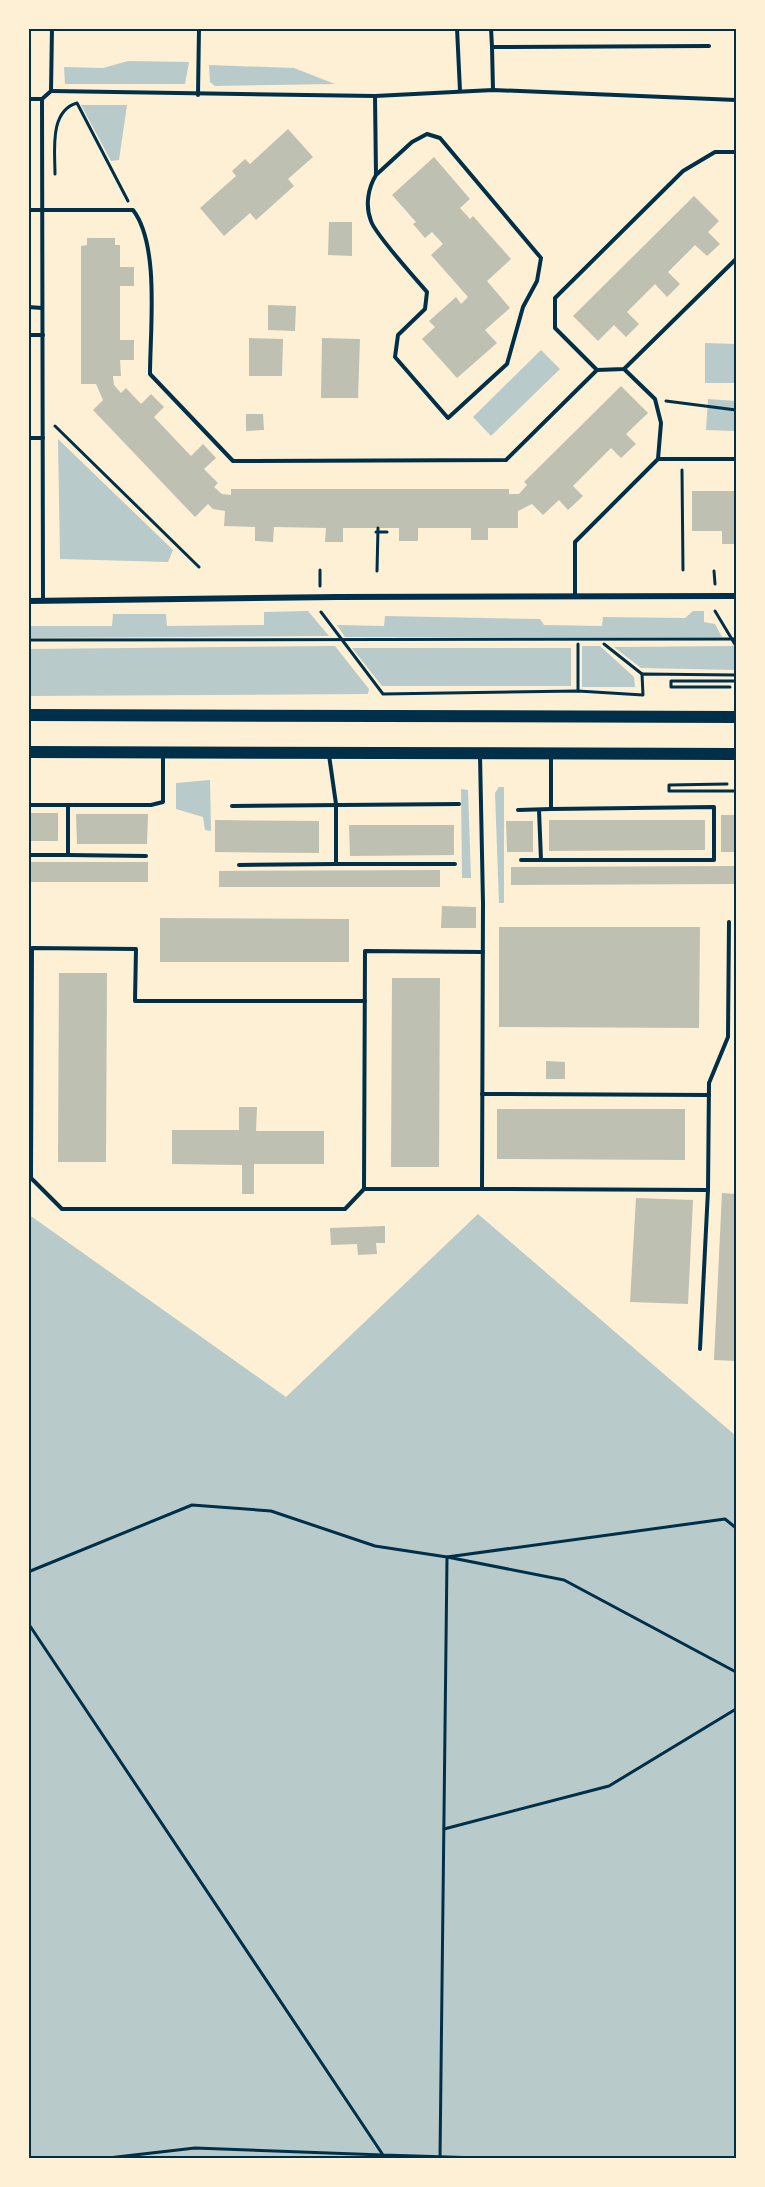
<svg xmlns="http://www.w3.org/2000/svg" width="765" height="2187" viewBox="0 0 765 2187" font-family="'Source Sans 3',sans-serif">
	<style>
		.green { fill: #b9caca }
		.building { fill: #bec0b2 }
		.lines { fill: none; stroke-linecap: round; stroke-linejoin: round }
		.path { stroke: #003049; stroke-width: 3 }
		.service { stroke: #003049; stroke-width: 4 }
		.minor { stroke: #003049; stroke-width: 6 }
		.primary { stroke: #003049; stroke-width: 12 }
		.neatline { fill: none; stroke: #003049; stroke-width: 2 }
	</style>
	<rect width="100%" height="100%" fill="#fdf0d5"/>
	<!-- green -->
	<g class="green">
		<polygon points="128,61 189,62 185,84 65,84 64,67 103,68"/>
		<polygon points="209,65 294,68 335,84 215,86 210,82"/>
		<polygon points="81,105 127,105 119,160 111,161"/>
		<polygon points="705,343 736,344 736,383 705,383"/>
		<polygon points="541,350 560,369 491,436 473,417"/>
		<polygon points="708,399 736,401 734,431 706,430"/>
		<polygon points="58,439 173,550 168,562 60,559"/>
		<polygon points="308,611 329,636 29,638 29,615 29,626 112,626 113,614 166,614 167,626 264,625 264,612"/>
		<polygon points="693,611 704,611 704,622 715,624 722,637 345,637 337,625 384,626 385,616 540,619 544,625 602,626 603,617 685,618"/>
		<polygon points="335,646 369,689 368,694 29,696 29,649"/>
		<polygon points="582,646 600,646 634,677 635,687 582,687"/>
		<polygon points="736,646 736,670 641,668 614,647"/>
		<polygon points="352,648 571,648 571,686 382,686"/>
		<polygon points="210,780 211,831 205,830 203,817 176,809 176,783"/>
		<polygon points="499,787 504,787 504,903 499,903 495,793"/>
		<polygon points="461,789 468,790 471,878 462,878"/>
		<polygon points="28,1214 286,1397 478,1214 736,1436 736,2158 29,2158"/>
	</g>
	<!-- building -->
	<g class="building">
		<polygon points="288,129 313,157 288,179 294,186 256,220 250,213 224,236 200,208 236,176 232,171 245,159 250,164"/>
		<polygon points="434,157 470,199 460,208 470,219 473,216 511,259 487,281 510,308 485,330 497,343 457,378 422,339 435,327 429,321 456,297 461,304 468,297 431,255 443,244 432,232 425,238 413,224 416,222 392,195"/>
		<polygon points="694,196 719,221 708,232 720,244 707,256 695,245 668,272 680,284 667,297 655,284 627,312 639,324 626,337 614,325 598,341 573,316"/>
		<polygon points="329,222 352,222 352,256 328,255"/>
		<polygon points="87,238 115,238 115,245 120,245 120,267 134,267 134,286 120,286 120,340 134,340 134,360 120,360 121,376 113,376 114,385 121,393 126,388 141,404 151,394 164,407 154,417 191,456 203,444 216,458 204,469 218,483 214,487 222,494 231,495 231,489 509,489 509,494 519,494 527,485 524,482 621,386 648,413 626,434 636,444 621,458 611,448 573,486 583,496 568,510 559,500 543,515 532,504 518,511 518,528 488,528 488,540 471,540 471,528 418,528 418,541 399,541 399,528 343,528 343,542 325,542 326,528 274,527 273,542 255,541 255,527 224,526 225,511 213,509 208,504 195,517 93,410 103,400 96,384 81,384 81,246 87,245"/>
		<polygon points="268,305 296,306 295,331 268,330"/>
		<polygon points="249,338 283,339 282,376 249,376"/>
		<polygon points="322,338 360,339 358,398 321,398"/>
		<polygon points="246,414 263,414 264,430 246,431"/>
		<polygon points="692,491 736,491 736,544 722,544 722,531 692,531"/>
		<rect x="28" y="813" width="30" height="28"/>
		<polygon points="76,814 148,814 147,844 77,844"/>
		<rect x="721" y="815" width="15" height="37"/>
		<polygon points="215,820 319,821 319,853 215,852"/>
		<polygon points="549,820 705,820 705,850 549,851"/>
		<polygon points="506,821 533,821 533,852 507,852"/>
		<polygon points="349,825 454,825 454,855 350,856"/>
		<rect x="28" y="862" width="120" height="20"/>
		<polygon points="736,866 736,884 511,885 511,867"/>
		<polygon points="440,870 440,887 219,887 219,871"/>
		<polygon points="442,906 476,907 476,928 441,928"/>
		<polygon points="160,918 349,919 349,962 160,962"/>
		<polygon points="499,927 700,927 699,1028 499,1027"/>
		<polygon points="59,973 107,973 106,1162 58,1162"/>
		<polygon points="392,978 440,978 439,1167 391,1167"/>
		<polygon points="546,1061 565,1062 565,1079 546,1079"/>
		<polygon points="239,1107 257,1107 256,1131 324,1131 324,1164 254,1164 254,1194 242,1194 242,1165 172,1164 172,1130 239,1130"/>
		<polygon points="497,1109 685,1109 685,1160 497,1159"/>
		<polygon points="722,1193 736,1194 736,1361 714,1360"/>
		<polygon points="636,1198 693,1200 688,1304 630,1302"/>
		<polygon points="385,1226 385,1243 376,1243 377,1254 358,1255 357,1244 331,1245 330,1228"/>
	</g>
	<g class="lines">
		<!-- path -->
		<g class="path">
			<path d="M 55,174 C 55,151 49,111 77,103 L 128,201"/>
			<polyline points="666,401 736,410"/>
			<polyline points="55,426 199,567"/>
			<polyline points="682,470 683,570"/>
			<polyline points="376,532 387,532"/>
			<polyline points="320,570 320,586"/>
			<polyline points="377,571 378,528"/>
			<polyline points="714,571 715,584"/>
			<polyline points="715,611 736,646"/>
			<polyline points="321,612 383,694 578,691 643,695 642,674 736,675"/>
			<polyline points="28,640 736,639"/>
			<polyline points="578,644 578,691"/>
			<polyline points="604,644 642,674"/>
			<polyline points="730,687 671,687 671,681 736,681"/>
			<polyline points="727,784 669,785 669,791 736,791"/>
			<polyline points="28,1572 192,1505 271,1511 375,1546 447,1557 725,1519 736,1528"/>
			<polyline points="28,1623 383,2155 480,2158"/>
			<polyline points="444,1829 609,1786 736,1709"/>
			<polyline points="108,2158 195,2148 383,2155 385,2158"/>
			<polyline points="440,2158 447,1557 564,1580 736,1672"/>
		</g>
		<!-- service -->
		<g class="service">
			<polyline points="457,28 460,91"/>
			<polyline points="491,28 492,47 709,46"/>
			<polyline points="492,47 493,90"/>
			<polyline points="51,91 375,96 493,90 736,100"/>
			<polyline points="198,95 199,28"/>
			<path d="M 375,96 L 376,175 C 368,188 365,206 371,221 C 375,234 415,278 427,292 L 425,309 L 398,335 L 395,357 L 448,418 L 507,364 L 523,307 L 537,281 L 541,258 L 440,138 L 427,134 L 412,142 L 376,175"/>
			<polyline points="28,99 42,99"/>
			<polyline points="736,152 715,152 683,171 555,298 555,328 597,370 624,369 736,259"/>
			<path d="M 28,210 L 133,210 C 160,245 150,330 150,374 L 233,461 L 506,460 L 597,370"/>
			<polyline points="28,307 42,308"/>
			<polyline points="28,335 43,335"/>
			<polyline points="28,438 43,438"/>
			<polyline points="658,459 736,459"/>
			<polyline points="575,596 575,542 658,459 661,423 655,399 624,369"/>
			<polyline points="43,601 42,99 51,91 52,28"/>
			<polyline points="329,755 336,804 336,864 455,864"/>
			<polyline points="480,755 483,903 482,1189 708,1190 709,1083 728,1037 729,922"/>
			<polyline points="28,805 151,805 163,802 163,754"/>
			<polyline points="232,806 459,804"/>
			<polyline points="518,810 551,809"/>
			<polyline points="539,810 541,860"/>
			<polyline points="28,855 68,855 68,805"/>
			<polyline points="68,855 146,856"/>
			<polyline points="521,860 714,860 714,807 551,809 551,756"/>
			<polyline points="239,865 336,864"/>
			<polyline points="482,1094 709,1095"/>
			<polyline points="364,1189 345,1209 62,1209 31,1178 32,948 136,949 135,1001 365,1001"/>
			<polyline points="482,1189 364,1189 365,951 483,952"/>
			<polyline points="700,1349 708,1190"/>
		</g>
		<!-- minor -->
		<polyline class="minor" points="28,601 337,597 736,596"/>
		<!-- primary -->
		<g class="primary">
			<polyline points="28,715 736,717"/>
			<polyline points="28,752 736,754"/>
		</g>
	</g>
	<!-- border -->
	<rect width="765" height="2187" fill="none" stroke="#fdf0d5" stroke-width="60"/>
	<rect x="30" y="30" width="705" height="2127" class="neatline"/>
</svg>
